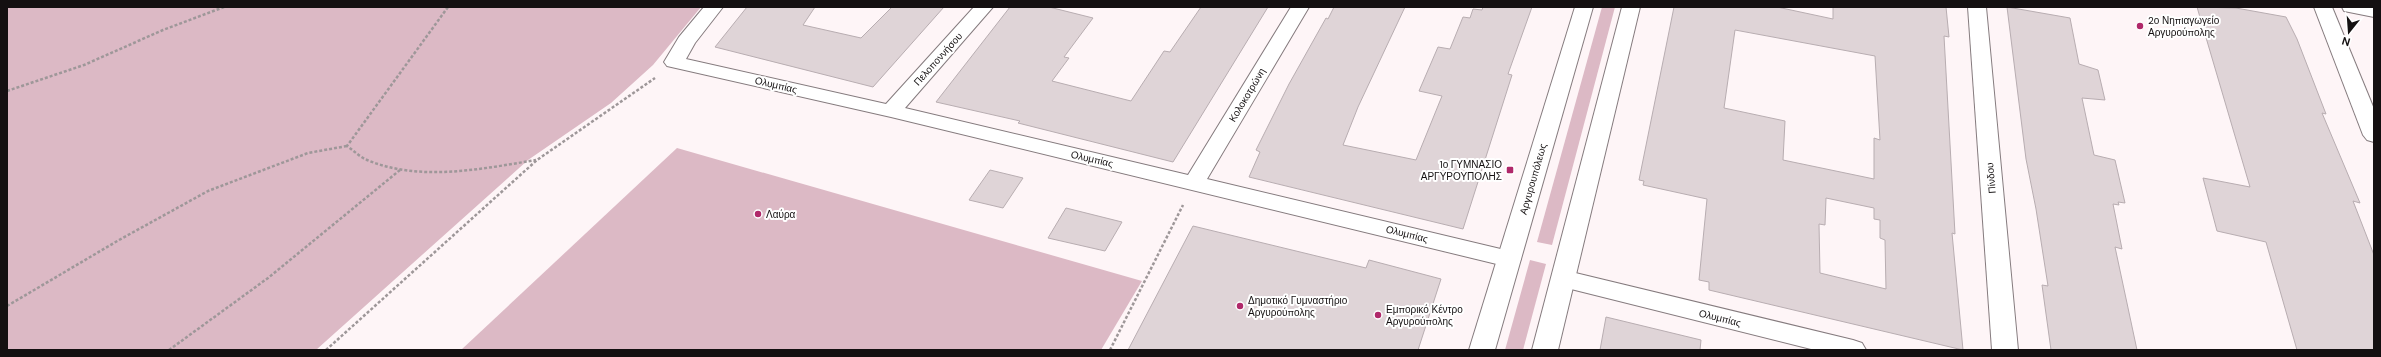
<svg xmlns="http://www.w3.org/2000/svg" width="2381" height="357" viewBox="0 0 2381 357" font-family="'DM Sans',sans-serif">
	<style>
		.green { fill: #dcb9c5 }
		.building { fill: #dfd4d7; stroke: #b8adb1; fill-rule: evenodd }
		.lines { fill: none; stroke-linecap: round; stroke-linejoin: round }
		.street-casing { stroke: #857b7e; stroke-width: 2 }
		.primary-casing { stroke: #857b7e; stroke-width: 2 }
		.path { stroke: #9e9799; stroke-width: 2.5; stroke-dasharray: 3 2; stroke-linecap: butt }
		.street { fill: #fff; fill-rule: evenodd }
		.primary { fill: #fff; fill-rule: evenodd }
		.poi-dot { fill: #b0286a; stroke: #fff; stroke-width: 1.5 }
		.labels { text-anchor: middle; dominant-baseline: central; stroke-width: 4; stroke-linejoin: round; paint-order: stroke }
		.poi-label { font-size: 10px; fill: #141011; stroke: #fff; text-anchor: start }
		.street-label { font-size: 10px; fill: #141011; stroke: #fff }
	</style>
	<rect width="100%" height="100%" fill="#fef5f7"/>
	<!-- green -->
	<g class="green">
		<polygon points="7,7 701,7 653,65 611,103 528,160 316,350 7,350"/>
		<polygon points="1602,7 1615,7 1552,245 1537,242"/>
		<polygon points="677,148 1142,281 1101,350 461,350"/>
		<polygon points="1530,260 1546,264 1523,350 1505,350"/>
	</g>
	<!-- building -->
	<g class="building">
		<polygon points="747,7 815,7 803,25 861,38 892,7 944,7 873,87 715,47"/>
		<polygon points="1010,7 1049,7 1093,18 1064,57 1069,58 1052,81 1131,101 1164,51 1170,52 1201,7 1268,7 1173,162 1018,123 1020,121 936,102"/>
		<polygon points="1334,7 1405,7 1358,107 1343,145 1416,160 1442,96 1419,91 1438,47 1450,49 1463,17 1470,18 1473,9 1482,10 1483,7 1532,7 1508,74 1512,75 1463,229 1249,177 1260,152 1256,150 1289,84 1326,18 1328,19"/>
		<path d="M 1674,7 L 1777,7 L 1833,19 L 1833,7 L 1946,7 L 1949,37 L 1944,36 L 1955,234 L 1952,233 L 1963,350 L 1709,290 L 1709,282 L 1699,280 L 1707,199 L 1643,185 L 1644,181 L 1639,180 ZM 1735,30 L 1875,56 L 1880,140 L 1874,138 L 1874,179 L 1783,160 L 1785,121 L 1724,108 ZM 1826,198 L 1874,208 L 1874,219 L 1880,220 L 1880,238 L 1885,240 L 1886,289 L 1820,273 L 1819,224 L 1825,225 Z"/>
		<polygon points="2007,7 2070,18 2079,64 2098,70 2105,100 2082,98 2094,155 2115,160 2125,203 2118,202 2119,205 2113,204 2122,249 2115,247 2137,350 2051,350 2042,285 2048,286 2036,209 2026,159"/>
		<polygon points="2197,7 2236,8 2286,17 2297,39 2326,114 2322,113 2360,203 2353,201 2374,255 2374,350 2297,350 2266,242 2217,231 2203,178 2250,187"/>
		<polygon points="990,170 1023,178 1003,208 969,200"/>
		<polygon points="1066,208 1122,222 1105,251 1048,238"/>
		<polygon points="1193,226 1366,268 1369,260 1441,279 1418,350 1128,350"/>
		<polygon points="1606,317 1701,340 1700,350 1600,350"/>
	</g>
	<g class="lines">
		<!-- street casing -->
		<g class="street-casing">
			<g id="street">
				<polygon points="704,7 723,7 695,43 686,59 886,104 974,7 993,7 905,108 1188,175 1291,7 1309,7 1207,179 1509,251 1517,253 1521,259 1517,265 1509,267 891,117 667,66 664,62 679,37"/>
				<polygon points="1968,7 1986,7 2018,350 1992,350"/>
				<polygon points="2314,7 2332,7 2374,109 2374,142 2367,140 2363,135"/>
				<polygon points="2342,7 2374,7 2374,17 2344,11"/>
				<polygon points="1563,270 1853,340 1862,343 1866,350 1815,350 1555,285 1551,279 1555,273"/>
			</g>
		</g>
		<!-- primary casing -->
		<g class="primary-casing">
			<g id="primary">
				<polygon points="1575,7 1593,7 1495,350 1469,350"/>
				<polygon points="1622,7 1640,7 1558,350 1532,350"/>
			</g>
		</g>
		<!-- path -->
		<g class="path">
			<path d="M 448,7 L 347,146 C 354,151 360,157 367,160 C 420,182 481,169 536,160"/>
			<polyline points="7,91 84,65 163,30 224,7"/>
			<polyline points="7,306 119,240 208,191 308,153 347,146"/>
			<polyline points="169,350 268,278 400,170"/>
			<polyline points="326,350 537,160 655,78"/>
			<polyline points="1110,350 1183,205"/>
		</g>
		<!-- street -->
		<use href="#street" class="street"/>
		<!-- primary -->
		<use href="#primary" class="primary"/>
	</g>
	<!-- markers -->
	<g class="poi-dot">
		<circle cx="2140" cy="26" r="4"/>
		<rect x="1506" y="166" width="8" height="8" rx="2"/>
		<circle cx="758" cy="214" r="4"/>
		<circle cx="1240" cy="306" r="4"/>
		<circle cx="1378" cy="315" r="4"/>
	</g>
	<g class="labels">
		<!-- poi labels -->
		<g class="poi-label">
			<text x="2148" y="20">2ο Νηπιαγωγείο<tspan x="2148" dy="12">Αργυρούπολης</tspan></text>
			<text x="1502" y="164" text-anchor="end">1ο ΓΥΜΝΑΣΙΟ<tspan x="1502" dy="12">ΑΡΓΥΡΟΥΠΟΛΗΣ</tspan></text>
			<text x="766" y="214">Λαύρα</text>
			<text x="1248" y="300">Δημοτικό Γυμναστήριο<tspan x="1248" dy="12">Αργυρούπολης</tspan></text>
			<text x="1386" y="309">Εμπορικό Κέντρο<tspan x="1386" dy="12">Αργυρούπολης</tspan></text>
		</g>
		<!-- street labels -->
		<g class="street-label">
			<text transform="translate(938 59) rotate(-48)">Πελοποννήσου</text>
			<text transform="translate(776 85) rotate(13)">Ολυμπίας</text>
			<text transform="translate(1247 95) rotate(-59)">Κολοκοτρώνη</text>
			<text transform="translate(1092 159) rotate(13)">Ολυμπίας</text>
			<text transform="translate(1991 178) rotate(-95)">Πίνδου</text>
			<text transform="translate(1533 179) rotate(-74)">Αργυρουπόλεως</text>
			<text transform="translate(1407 234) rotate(14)">Ολυμπίας</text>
			<text transform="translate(1720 318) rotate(14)">Ολυμπίας</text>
		</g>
	</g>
	<!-- border -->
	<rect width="2381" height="357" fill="none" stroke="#141011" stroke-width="16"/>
	<!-- north arrow -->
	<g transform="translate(2349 32) rotate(197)" stroke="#ffffff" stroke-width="3" paint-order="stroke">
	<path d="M0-3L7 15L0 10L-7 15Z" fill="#141011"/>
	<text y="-6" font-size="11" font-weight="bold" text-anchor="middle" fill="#141011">N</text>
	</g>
</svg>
